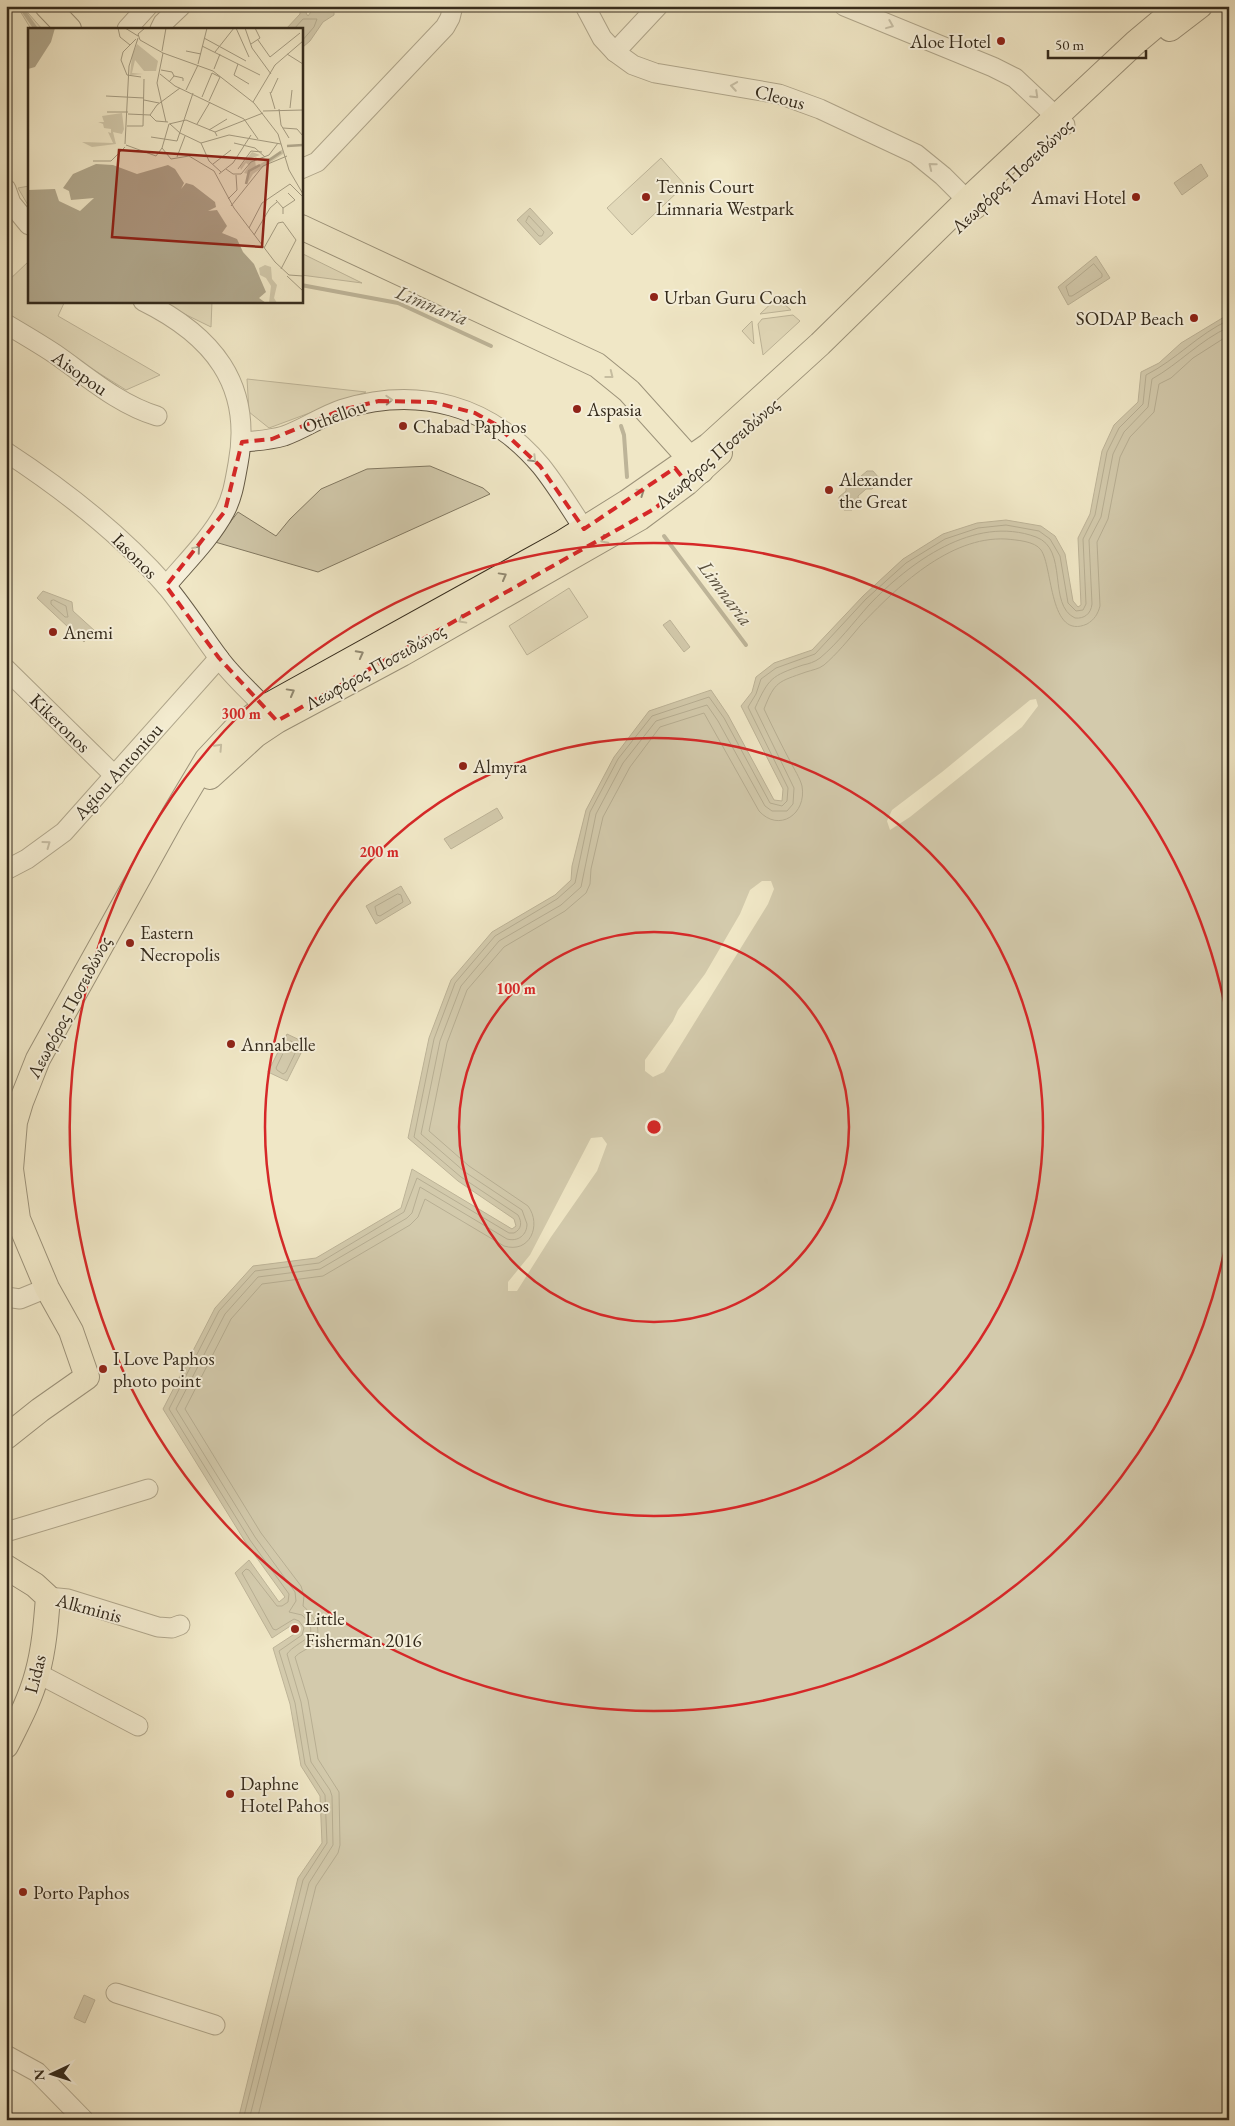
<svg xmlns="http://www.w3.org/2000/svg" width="1235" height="2126" viewBox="0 0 1235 2126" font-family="'EB Garamond',serif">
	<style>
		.green { fill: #d0c7a9; stroke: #827962 }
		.water { fill: #b0a78c; stroke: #7f755f }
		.pier { fill: #f0e7c6 }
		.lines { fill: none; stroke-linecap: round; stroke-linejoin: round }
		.shore { stroke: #726954; stroke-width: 1 }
		.stream { stroke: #7f755f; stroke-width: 4 }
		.minor-casing { stroke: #645a46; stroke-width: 21 }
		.major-casing { stroke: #352b1c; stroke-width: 26 }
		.minor { stroke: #f5efda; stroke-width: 19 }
		.major { stroke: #f0e7c6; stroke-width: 24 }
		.oneway { stroke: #958d7b }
		.oneway2 { stroke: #928971 }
		.marked { fill: none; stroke: #d62828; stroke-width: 4; stroke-dasharray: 10 6; stroke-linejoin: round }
		.ring { fill: none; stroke: #d62828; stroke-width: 2.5 }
		.poi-dot { fill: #8f2418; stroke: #f5efda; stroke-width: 2 }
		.labels { text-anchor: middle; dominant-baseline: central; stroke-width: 4; stroke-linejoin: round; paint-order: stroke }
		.poi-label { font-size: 19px; fill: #352b1c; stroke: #f5efda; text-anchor: start }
		.street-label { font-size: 19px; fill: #352b1c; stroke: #f5efda }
		.water-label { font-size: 20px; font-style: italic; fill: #5a503e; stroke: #f5efda }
		.inset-river { fill: none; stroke: #b0a78c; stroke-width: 2.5 }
		.inset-road { fill: none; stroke: #a59c82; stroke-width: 1 }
		.view { fill: #8f2418; fill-opacity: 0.15; stroke: #8f2418; stroke-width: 2.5 }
		.inset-edge { fill: none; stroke: #352b1c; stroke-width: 2.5 }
		.centre { fill: #d62828; stroke: #f5efda; stroke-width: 2.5 }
		.ring-label { font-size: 15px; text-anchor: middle; font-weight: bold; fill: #d62828; stroke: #f5efda; stroke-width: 4; stroke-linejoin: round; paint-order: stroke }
	</style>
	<rect width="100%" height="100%" fill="#f0e7c6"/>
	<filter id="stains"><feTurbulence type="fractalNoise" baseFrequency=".004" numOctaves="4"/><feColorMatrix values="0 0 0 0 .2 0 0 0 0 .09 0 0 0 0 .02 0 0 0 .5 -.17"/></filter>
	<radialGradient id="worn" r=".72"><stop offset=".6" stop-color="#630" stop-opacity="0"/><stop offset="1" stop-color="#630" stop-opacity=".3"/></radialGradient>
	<!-- green -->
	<g class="green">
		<polygon points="17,6 22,6 42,29 31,29"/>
		<polygon points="661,158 685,185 632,235 607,208"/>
		<polygon points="29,186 29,207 18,188"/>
		<polygon points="301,253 362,283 301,275"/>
		<polygon points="29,261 29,301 65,301 58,316 160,375 126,390 6,315 6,283"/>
		<polygon points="777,298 791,310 760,314"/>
		<polygon points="158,301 212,301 211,327"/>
		<polygon points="793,315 800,321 763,355 758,324 762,319"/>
		<polygon points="752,321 754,344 742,331"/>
		<polygon points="247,379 366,392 269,428 249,412"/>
		<polygon points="430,466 483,488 490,494 318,572 215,542 238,512 276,536 290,519 321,489 367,469"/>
		<polygon points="569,588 588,617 527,655 509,626"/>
	</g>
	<!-- water -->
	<g class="water">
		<polygon points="300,6 308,6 306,13 308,16 315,6 334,6 334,15 323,22 310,41 303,47 301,46 301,29 286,29 300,14"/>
		<polygon points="1201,164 1208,176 1182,195 1174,183"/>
		<polygon points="530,208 553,233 540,245 517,220"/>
		<polygon points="1096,256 1110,278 1068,305 1058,287"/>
		<polygon points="1229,314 1229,2120 238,2120 298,1878 322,1843 320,1796 301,1766 290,1704 273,1648 299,1631 295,1623 272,1638 235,1573 249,1560 279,1602 285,1597 246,1543 163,1409 215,1308 253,1266 316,1258 401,1208 412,1169 512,1229 516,1226 514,1219 458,1181 408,1138 429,1038 451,980 492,932 555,895 571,880 572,866 586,810 614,757 649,711 711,690 728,715 774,800 782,801 783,789 741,706 752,692 756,677 774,663 812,650 863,596 903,559 943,534 977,523 1006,520 1041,526 1055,536 1065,554 1073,601 1078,607 1081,605 1078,538 1090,514 1102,451 1114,425 1138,402 1141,372 1159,363 1181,343"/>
		<polygon points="867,471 873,471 879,478 878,483 872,489 866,489 858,496 859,503 852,510 844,510 839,504 839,497 846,491 846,484 853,477 860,477"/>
		<polygon points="43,591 72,602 73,611 95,631 84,642 37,598"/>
		<polygon points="670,620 690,647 684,652 663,625"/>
		<polygon points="497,808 503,818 451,849 444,839"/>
		<polygon points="401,886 411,903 376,924 366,906"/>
		<polygon points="287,1034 306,1043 287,1081 268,1072"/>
		<polygon points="84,1995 95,2000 85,2023 74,2018"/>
	</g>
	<!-- pier -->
	<g class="pier">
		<polygon points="1036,699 1038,706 1022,727 910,817 890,830 887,821 892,810 942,772 1030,700"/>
		<polygon points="762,881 771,881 774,889 768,904 664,1072 653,1077 645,1071 645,1060 673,1021 678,1010 705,974 740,914 750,890"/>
		<polygon points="602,1137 607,1144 597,1171 551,1237 517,1291 508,1291 508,1282 530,1255 591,1138"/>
	</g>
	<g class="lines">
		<!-- shore -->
		<g class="shore">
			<polyline points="294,29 303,19 317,19 314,27 301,42"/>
			<polygon points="529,216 544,232 542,236 539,236 526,222"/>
			<polygon points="1094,264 1102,274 1102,277 1072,296 1069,296 1066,287"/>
			<polygon points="54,600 66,606 68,617 65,617 51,604 51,601"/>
			<polygon points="398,894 401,895 403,902 380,916 377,915 375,907"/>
			<polygon points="291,1041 297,1045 298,1047 286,1072 283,1074 277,1070 276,1068 288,1043"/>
			<path d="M 243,2120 L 303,1880 L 327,1843 L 325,1795 L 305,1764 L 295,1703 L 279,1651 L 302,1635 L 304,1628 L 299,1621 L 294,1619 L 276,1630 L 273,1629 L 242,1573 L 246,1569 L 249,1570 L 277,1606 L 282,1606 L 288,1602 L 289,1594 L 250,1540 L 169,1409 L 219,1311 L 255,1271 L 319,1263 L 404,1212 L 417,1178 L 509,1233 L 514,1233 C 522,1229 522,1222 518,1215 L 461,1177 L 414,1137 L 434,1039 L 455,983 L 495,936 L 557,899 L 575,883 L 590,812 L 618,759 L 652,716 L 709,697 L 724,718 L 770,803 L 782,806 L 787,801 L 788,788 L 748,707 L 756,694 L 761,679 L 776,668 L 815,654 L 866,599 L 906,563 L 945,539 L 978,528 L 1006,525 L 1039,531 L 1050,539 L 1060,556 L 1068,603 L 1076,611 L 1083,610 L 1086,604 L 1083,539 L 1095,515 L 1107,452 L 1119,428 L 1143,404 L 1146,375 C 1176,360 1198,334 1229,320"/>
			<path d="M 249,2120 L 309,1883 L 333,1845 L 332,1796 L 330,1790 L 311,1762 L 301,1702 L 287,1654 C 297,1640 325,1638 302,1615 L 289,1612 L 296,1601 L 295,1592 L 255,1537 L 176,1409 L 225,1314 L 258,1277 L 320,1269 L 407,1218 L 412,1213 L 420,1187 L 507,1239 C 518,1242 527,1235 527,1224 L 522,1210 L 465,1172 L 421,1134 L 440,1041 L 461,986 L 499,941 L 561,905 L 581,887 L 596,814 L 623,763 L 656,721 L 707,705 L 718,721 L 765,806 L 772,811 L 787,811 L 793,804 L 794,788 L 755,708 C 769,678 771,676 803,665 C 808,664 815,662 820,658 C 838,643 853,623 869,605 C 909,563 974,514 1036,537 C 1069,549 1047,605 1075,618 C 1084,619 1091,614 1092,604 L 1089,540 L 1101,517 L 1113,454 L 1124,432 L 1148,407 L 1152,379 C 1179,364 1200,340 1229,327"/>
			<path d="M 257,2120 L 316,1886 L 338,1853 L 340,1845 L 339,1792 L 318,1759 L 308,1700 L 295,1657 C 299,1652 307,1650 312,1645 C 325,1632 314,1615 303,1606 L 304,1596 L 301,1586 L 261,1533 L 185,1409 L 231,1319 L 262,1284 L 323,1276 L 410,1225 L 418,1217 L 425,1199 L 504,1246 C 530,1254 542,1225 528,1206 L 469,1166 L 429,1131 L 447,1043 L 467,990 L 504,947 L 565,911 L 586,893 L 590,884 L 591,869 L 603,817 L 630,767 L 660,727 L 704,713 L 759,811 C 779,833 807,814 802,786 C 800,778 794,769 790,761 C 781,744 772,726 764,709 C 775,681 778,682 806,672 C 812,670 819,669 824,665 C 837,654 849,639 860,626 C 896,588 949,536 1006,539 C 1016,540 1035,541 1041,550 C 1053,567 1049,641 1087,624 C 1094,620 1098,614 1100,606 L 1097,542 L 1108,519 L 1120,457 L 1130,437 L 1154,412 L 1159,384 L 1171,378 L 1193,358 L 1229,335"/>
		</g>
		<!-- stream -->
		<g class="stream">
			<polyline points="20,6 36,29"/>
			<polyline points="301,285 398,303 491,346"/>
			<polyline points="621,426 624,435 627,477"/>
			<polyline points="664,536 746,645"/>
		</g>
		<!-- minor casing -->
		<g class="minor-casing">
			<g id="minor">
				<polyline points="585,6 602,38 615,52 633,65 655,73 779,94 820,109 916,154 943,176 976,209"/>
				<polyline points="844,6 993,67 1015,78 1065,125"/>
				<polyline points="127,29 148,6"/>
				<polyline points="160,29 163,23 181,6"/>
				<polyline points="615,52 658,6"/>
				<polyline points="301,169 317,162 445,27 450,18 453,6"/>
				<polyline points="6,189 11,203 29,225"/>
				<path d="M 143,301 C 212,335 253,384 238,464 C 235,480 233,496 225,511 C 210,539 186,562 166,586"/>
				<path d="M 6,324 C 23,334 40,344 55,354 C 88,377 118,404 157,416"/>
				<path d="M 242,442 C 257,441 270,440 284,436 C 304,429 322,416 343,409 C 419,386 490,405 541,466 C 557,486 570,508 584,529"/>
				<path d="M 6,452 C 64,490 121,534 167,587 C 186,610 201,634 219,658 C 235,680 256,696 273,717"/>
				<polyline points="6,669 115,776"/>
				<polyline points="6,870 27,859 64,832 219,658"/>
				<polyline points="6,1297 20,1299 47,1288"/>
				<polyline points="6,1532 148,1489"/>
				<polyline points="48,1597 68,1599 158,1627 172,1628 180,1625"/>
				<polyline points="37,1673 138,1726"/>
				<polyline points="116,1993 215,2025"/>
				<polyline points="6,2055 37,2072 84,2120"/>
			</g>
		</g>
		<!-- major casing -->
		<g class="major-casing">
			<g id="major">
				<polyline points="47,6 69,29"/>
				<polyline points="1170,29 1200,6"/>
				<polyline points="301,227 597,365 629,391 701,471"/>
				<polyline points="210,777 256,735 277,721 402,654 640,518 687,483 720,453"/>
				<polyline points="6,1437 40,1410 87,1377 71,1331 47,1288 18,1219 11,1169 15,1122 21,1102 38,1059 173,816 207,759 235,729 265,707 563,542 627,502 709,445 820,344 967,200 1135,43 1179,6"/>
				<path d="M 6,1567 L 35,1585 L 48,1597 C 46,1623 44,1649 37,1674 C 30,1700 18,1722 6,1746"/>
			</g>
		</g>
		<!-- minor -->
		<use href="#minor" class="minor"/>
		<!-- major -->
		<use href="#major" class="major"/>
	</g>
	<!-- one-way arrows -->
	<defs><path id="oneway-chevron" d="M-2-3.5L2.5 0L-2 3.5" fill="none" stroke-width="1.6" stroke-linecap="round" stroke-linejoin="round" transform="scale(1.25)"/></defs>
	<g class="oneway">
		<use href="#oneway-chevron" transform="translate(890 25) rotate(22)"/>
		<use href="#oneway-chevron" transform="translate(734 86) rotate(-171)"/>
		<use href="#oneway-chevron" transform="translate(1035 95) rotate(44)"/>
		<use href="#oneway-chevron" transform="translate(932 166) rotate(-141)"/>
		<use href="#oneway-chevron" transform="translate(389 400) rotate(-3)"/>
		<use href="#oneway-chevron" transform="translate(533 459) rotate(45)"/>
		<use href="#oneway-chevron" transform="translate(197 549) rotate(-50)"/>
		<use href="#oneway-chevron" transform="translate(47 844) rotate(-36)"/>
	</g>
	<g class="oneway2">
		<use href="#oneway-chevron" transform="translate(610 375) rotate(38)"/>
		<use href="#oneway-chevron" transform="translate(641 492) rotate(-35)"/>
		<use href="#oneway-chevron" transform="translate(604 540) rotate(151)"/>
		<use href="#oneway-chevron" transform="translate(503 576) rotate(-29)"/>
		<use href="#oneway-chevron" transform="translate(462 620) rotate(151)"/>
		<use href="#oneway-chevron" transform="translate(360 654) rotate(-28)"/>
		<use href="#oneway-chevron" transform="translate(291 692) rotate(-29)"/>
		<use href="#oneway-chevron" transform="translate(219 747) rotate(-47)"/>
	</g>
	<!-- marked area -->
	<path d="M0 0H1235V2126H0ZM 379,401 L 433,402 L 475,413 L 495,424 L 540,466 L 584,529 L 675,468 L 687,483 L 654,509 L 277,721 L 219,658 L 166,586 L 225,511 L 242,442 L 272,439 L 341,410 Z" fill="#f0e7c6" fill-opacity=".55" fill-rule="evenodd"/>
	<path class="marked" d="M 379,401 L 433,402 L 475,413 L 495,424 L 540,466 L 584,529 L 675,468 L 687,483 L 654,509 L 277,721 L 219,658 L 166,586 L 225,511 L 242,442 L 272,439 L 341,410 Z"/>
	<!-- distance rings -->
	<g class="ring">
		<circle cx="654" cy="1127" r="195"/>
		<circle cx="654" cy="1127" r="389"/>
		<path d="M1228 1233A584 584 0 1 1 1228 1021"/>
	</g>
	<!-- markers -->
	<g class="poi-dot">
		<circle cx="1001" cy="41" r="5"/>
		<circle cx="646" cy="197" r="5"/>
		<circle cx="1136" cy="197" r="5"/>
		<circle cx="654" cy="297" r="5"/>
		<circle cx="1194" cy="318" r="5"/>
		<circle cx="577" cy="409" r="5"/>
		<circle cx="403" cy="426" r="5"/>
		<circle cx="829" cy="490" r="5"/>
		<circle cx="53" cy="632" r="5"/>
		<circle cx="463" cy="766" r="5"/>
		<circle cx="130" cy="943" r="5"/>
		<circle cx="231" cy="1044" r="5"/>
		<circle cx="103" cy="1369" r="5"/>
		<circle cx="295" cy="1629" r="5"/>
		<circle cx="230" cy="1794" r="5"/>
		<circle cx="23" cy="1892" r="5"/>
	</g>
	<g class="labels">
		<!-- poi labels -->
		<g class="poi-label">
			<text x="991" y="41" text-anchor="end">Aloe Hotel</text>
			<text x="656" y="186">Tennis Court<tspan x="656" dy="22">Limnaria Westpark</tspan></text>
			<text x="1126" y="197" text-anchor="end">Amavi Hotel</text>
			<text x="664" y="297">Urban Guru Coach</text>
			<text x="1184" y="318" text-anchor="end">SODAP Beach</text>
			<text x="587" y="409">Aspasia</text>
			<text x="413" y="426">Chabad Paphos</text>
			<text x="839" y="479">Alexander<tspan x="839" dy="22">the Great</tspan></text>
			<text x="63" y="632">Anemi</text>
			<text x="473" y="766">Almyra</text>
			<text x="140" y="932">Eastern<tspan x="140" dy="22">Necropolis</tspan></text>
			<text x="241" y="1044">Annabelle</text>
			<text x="113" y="1358">I Love Paphos<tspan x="113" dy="22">photo point</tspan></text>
			<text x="305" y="1618">Little<tspan x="305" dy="22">Fisherman 2016</tspan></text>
			<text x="240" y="1783">Daphne<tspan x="240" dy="22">Hotel Pahos</tspan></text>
			<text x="33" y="1892">Porto Paphos</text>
		</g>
		<!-- street labels -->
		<g class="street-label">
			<text transform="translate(780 97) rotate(15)">Cleous</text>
			<text transform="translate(1012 176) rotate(-43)">Λεωφόρος Ποσειδώνος</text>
			<text transform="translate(80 373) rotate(35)">Aisopou</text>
			<text transform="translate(334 416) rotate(-20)">Othellou</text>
			<text transform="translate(717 453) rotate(-41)">Λεωφόρος Ποσειδώνος</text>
			<text transform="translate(135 556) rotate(45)">Iasonos</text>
			<text transform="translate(375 667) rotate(-29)">Λεωφόρος Ποσειδώνος</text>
			<text transform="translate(60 723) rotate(44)">Kikeronos</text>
			<text transform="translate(118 771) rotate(-48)">Agiou Antoniou</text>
			<text transform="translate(69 1007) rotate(-62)">Λεωφόρος Ποσειδώνος</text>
			<text transform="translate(89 1608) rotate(15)">Alkminis</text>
			<text transform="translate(35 1674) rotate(-76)">Lidas</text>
		</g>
		<!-- water labels -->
		<g class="water-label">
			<text transform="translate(432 305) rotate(22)">Limnaria</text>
			<text transform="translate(726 593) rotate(53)">Limnaria</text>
		</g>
	</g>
	<!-- overview -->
	<g transform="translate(28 28)">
		<rect width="275" height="275" fill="#f0e7c6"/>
		<path d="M 109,16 L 130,33 L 128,43 L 116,43 L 107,32 L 104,45 L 115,46 L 102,47 L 104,28 ZM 94,85 L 96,101 L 94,106 L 85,104 L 88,116 L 64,119 L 54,114 L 85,115 L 80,104 L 83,105 L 83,101 L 76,100 L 75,96 L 70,94 L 76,94 L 74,88 ZM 255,121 L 255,126 L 225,146 L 219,156 L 220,146 L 216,145 L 221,137 L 218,135 L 213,142 L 212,139 L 224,124 L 232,127 L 221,131 L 227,132 L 228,139 ZM 237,237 L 243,239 L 244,251 L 249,257 L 246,270 L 249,275 L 241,275 L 243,258 L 238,250 L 232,247 L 231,240 Z" fill="#d0c7a9"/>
		<path d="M 0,0 L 27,0 L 23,14 L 7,39 L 0,41 ZM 68,136 L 85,137 L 109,146 L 140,137 L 147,141 L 156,155 L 153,161 L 158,155 L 165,157 L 187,174 L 188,179 L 180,183 L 189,182 L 199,198 L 194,205 L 209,211 L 215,224 L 226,236 L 238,264 L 231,270 L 238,275 L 0,275 L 0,162 L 27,161 L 31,173 L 52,183 L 66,170 L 43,172 L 41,163 L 35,160 L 45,146 Z" fill="#b0a78c"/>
		<path class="inset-river" d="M 259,118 L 275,117M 240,133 L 253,124M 218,156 L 221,143 L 232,137"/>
		<path class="inset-road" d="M 90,0 L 92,9 L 102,17M 97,0 L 110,8M 117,0 L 110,6 L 112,12 L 135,25 L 185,43 L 226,75 L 250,106 L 261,142 L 275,166M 208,0 L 221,29M 217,0 L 224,20 L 243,46M 176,10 L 218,33M 108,11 L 95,24 L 93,32 L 99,47 L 113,49M 230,12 L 242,29 L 272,5M 223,16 L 232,10 L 227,0M 174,18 L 232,47M 134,23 L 138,0M 158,23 L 173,26M 187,24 L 206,0M 135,25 L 129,55 L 138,94M 259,26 L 275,36M 170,36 L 179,0M 210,36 L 206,47 L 221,56M 186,41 L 192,26M 133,42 L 144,44 L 146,48M 132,46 L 147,58 L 216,91 L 230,111M 141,54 L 146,48 L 155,50 L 155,53M 158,62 L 170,37M 242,64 L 247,81M 243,65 L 250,50M 78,68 L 116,70M 174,69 L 184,45 L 192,49 L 181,73M 116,72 L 131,75M 225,74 L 247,37 L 275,13M 262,80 L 264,62M 251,81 L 253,97 L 261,110M 235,83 L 275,82M 79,84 L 100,84M 100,86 L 122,87 L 128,93 L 140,94M 122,87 L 129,77 L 152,60M 141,96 L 158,92 L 187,104 L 189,108M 142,96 L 152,105 L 173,115 L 181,133 L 193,144M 169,96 L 182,74M 99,98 L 115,98 L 116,51M 255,100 L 269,101 L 275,108M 181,102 L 199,91M 187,104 L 235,85M 123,109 L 149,113 L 165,65M 173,115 L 201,107 L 253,116M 206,115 L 227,120 L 237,129M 97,116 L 101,38 L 110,10M 98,117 L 128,128 L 134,120 L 143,131 L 161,128 L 186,143 L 206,180 L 247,234 L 261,247 L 275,248M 134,120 L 141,96M 149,129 L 157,108M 65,133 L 83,133 L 97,119M 185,136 L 203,122M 198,141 L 205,146 L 213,146 L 223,134 L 241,127 L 250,115M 210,141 L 223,123 L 234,124M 191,146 L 205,135 L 223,107M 200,171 L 209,162 L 208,147M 248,172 L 255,180 L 255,186M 203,178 L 235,138 L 259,128M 255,180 L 267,172 L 260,165M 221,200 L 234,175 L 262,156 L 275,169M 226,207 L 242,180 L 249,174M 236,220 L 250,195 L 255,194 L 268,212 L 253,241M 259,248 L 275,263"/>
		<path class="view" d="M 91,122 L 240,132 L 234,219 L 84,209 Z"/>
		<rect width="275" height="275" class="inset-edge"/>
	</g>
	<circle cx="654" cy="1127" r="8" class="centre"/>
	<g class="ring-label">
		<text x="241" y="719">300 m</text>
		<text x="379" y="857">200 m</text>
		<text x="516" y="994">100 m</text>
	</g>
	<!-- margin -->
	<rect width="1235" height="2126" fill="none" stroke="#f0e7c6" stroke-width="25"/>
	<rect x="8" y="8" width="1220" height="2111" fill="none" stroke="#352b1c" stroke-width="2.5"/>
	<rect x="12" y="12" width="1210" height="2101" fill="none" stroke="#352b1c"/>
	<!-- north arrow -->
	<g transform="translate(52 2074) rotate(266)" stroke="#f5efda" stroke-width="4" paint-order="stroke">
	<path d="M0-4L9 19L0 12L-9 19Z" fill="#352b1c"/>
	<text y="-8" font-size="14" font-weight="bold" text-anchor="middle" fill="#352b1c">N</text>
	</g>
	<!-- scale -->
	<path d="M1048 50v8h98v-8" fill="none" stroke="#352b1c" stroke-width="2.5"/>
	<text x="1055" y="50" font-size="15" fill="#352b1c" stroke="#f5efda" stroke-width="4" paint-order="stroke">50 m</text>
	<rect width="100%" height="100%" filter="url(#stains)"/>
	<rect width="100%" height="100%" fill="url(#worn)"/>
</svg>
